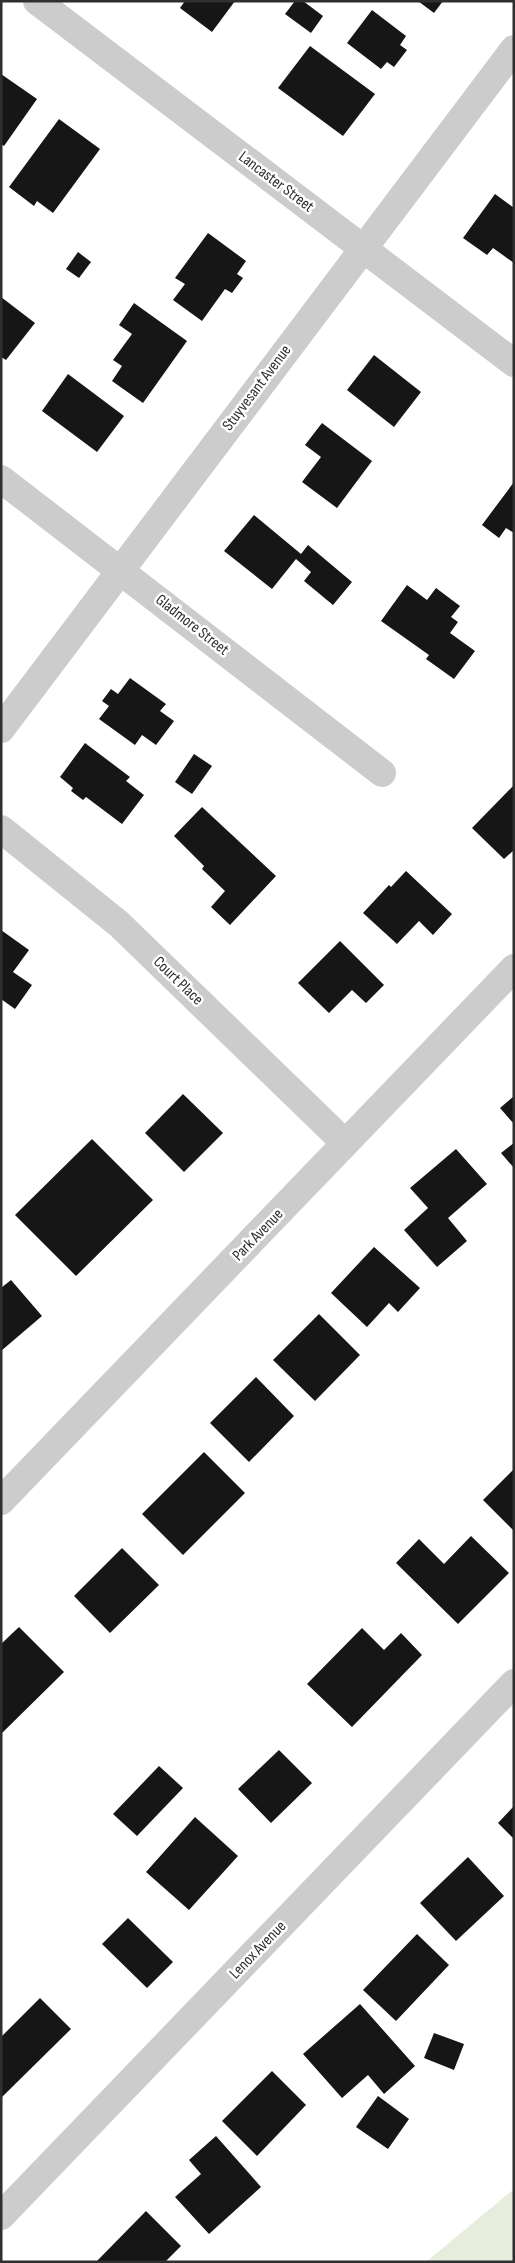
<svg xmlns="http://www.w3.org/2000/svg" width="515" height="2263" viewBox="0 0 515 2263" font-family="'Sofia Sans Condensed',sans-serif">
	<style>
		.green { fill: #e7eddc }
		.building { fill: #161616 }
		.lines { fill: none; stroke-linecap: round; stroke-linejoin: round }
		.minor { stroke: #ccc; stroke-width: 28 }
		.labels { text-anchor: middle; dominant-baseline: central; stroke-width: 5; stroke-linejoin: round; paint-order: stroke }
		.street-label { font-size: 16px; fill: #2f2f2f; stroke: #fff }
	</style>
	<rect width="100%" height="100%" fill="#fff"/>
	<!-- green -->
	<polygon class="green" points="514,2189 514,2262 426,2262"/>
	<!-- building -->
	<g class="building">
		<polygon points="185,1 235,1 212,32 180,8"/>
		<polygon points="295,1 303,1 323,16 311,33 285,14"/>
		<polygon points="418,1 443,1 434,13"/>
		<polygon points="372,10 406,36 400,45 407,50 394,67 387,62 381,69 347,43"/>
		<polygon points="310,46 375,94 343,136 278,88"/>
		<polygon points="1,74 37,99 4,146 1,144"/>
		<polygon points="59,119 100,149 53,213 37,201 34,206 9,187"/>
		<polygon points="495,194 514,208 514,263 493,248 487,255 463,238"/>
		<polygon points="208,233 246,261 237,274 243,278 232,293 225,289 202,321 173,300 185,284 175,278"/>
		<polygon points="78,252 91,262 79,278 66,269"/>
		<polygon points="1,297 35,323 6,360 1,357"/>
		<polygon points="134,303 187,341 143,403 112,381 122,366 113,360 132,334 119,325"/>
		<polygon points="374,355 421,392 394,427 347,390"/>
		<polygon points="68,374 124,416 97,452 42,411"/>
		<polygon points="322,423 372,461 337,508 302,482 321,457 305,445"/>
		<polygon points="514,482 514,533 506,528 499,538 482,525"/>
		<polygon points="254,515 301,554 308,545 352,582 333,605 304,581 311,572 296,559 272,589 224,551"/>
		<polygon points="407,585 427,600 436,588 460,606 451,617 458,622 450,633 475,651 454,679 426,659 429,655 381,621"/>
		<polygon points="130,678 166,704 160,711 174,721 156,745 142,735 135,745 99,719 109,706 102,701 111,689 118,694"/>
		<polygon points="85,743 130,777 126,781 144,795 122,824 86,797 83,800 71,791 73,788 60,777"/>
		<polygon points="194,754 212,766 192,794 175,782"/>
		<polygon points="514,785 514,850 504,859 472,828"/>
		<polygon points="202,807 276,876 230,925 211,907 225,891 202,869 204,866 174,836"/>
		<polygon points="406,871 452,914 433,935 419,921 397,944 363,913 389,885 391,887"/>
		<polygon points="1,930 29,950 13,972 32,985 15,1009 1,999"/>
		<polygon points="340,941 384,985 366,1003 352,990 329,1013 298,983"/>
		<polygon points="183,1094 223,1133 184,1172 145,1133"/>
		<polygon points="514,1096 514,1124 500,1108"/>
		<polygon points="92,1139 153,1200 76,1276 15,1215"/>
		<polygon points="514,1143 514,1168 501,1153"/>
		<polygon points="456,1149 487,1184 448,1218 467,1241 437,1267 404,1230 428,1208 410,1188"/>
		<polygon points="374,1247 420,1288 398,1312 389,1303 367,1327 331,1293"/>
		<polygon points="11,1280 42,1316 1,1351 1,1288"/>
		<polygon points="319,1314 360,1355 315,1401 273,1360"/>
		<polygon points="256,1377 294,1416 249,1462 210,1423"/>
		<polygon points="204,1452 245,1493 183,1555 142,1514"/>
		<polygon points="514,1469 514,1531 483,1500"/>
		<polygon points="471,1536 509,1573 458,1624 396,1563 419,1539 444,1564"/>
		<polygon points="122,1548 159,1585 110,1633 74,1596"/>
		<polygon points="19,1627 64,1672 1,1734 1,1644"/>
		<polygon points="362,1628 384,1650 401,1633 422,1655 352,1727 307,1684"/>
		<polygon points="279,1750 312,1783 271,1823 238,1789"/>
		<polygon points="159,1766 183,1788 137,1836 113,1814"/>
		<polygon points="514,1806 514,1839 498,1823"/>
		<polygon points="195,1817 238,1856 189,1910 146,1872"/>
		<polygon points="468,1857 504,1896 456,1941 420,1903"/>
		<polygon points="128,1918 173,1962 147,1988 102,1944"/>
		<polygon points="417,1934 449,1965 396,2021 363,1990"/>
		<polygon points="40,1998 71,2029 1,2098 1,2037"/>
		<polygon points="360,2004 415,2066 384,2094 368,2075 342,2098 303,2054"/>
		<polygon points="434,2033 464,2044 454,2070 424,2058"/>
		<polygon points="272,2071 306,2105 257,2156 222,2121"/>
		<polygon points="378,2096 409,2119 388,2149 356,2127"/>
		<polygon points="216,2136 261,2187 209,2234 175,2197 201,2174 189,2160"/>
		<polygon points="146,2211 181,2246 165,2262 96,2262"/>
	</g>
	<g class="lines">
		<!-- minor -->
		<g class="minor">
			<polyline points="37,1 514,363"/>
			<polyline points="1,479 382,773"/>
			<polyline points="1,729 514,49"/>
			<polyline points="1,829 119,924 345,1143"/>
			<polyline points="1,1501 514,968"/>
			<polyline points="1,2216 514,1683"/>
		</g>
	</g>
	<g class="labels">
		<!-- street labels -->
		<g class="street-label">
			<text transform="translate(276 182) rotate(37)">Lancaster Street</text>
			<text transform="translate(257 388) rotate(-53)">Stuyvesant Avenue</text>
			<text transform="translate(192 625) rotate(38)">Gladmore Street</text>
			<text transform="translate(178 981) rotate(44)">Court Place</text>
			<text transform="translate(258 1235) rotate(-46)">Park Avenue</text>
			<text transform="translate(258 1950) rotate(-46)">Lenox Avenue</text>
		</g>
	</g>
	<!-- border -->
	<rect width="515" height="2263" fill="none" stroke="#2f2f2f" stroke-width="5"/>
</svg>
